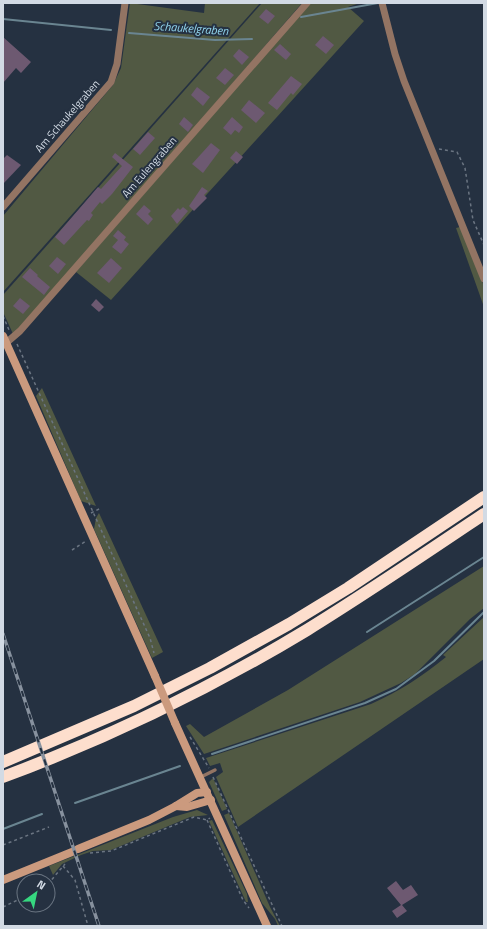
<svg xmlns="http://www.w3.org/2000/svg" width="487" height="929" viewBox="0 0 487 929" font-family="'Titillium Web',sans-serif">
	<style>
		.green { fill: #515943 }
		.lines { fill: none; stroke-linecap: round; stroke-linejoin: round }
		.stream { stroke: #6a8591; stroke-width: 2 }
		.building { fill: #6d5971 }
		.path { stroke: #6b7582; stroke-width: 1.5; stroke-dasharray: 3 3; stroke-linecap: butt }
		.service { stroke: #937463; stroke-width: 3.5 }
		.minor { stroke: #937463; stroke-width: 7 }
		.secondary { stroke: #cb9a7e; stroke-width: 8 }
		.motorway { stroke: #fddecd; stroke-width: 12 }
		.rail-casing { stroke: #87919e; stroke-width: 3.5 }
		.rail { stroke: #253141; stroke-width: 2; stroke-dasharray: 6; stroke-linecap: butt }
		.secondary-bridge { stroke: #cb9a7e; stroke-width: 8 }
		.labels { text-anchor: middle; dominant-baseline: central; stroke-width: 4; stroke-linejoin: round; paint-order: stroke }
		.street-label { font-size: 11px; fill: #d2dae4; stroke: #253141 }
		.water-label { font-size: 12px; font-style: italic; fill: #91d4ec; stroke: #253141 }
	</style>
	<rect width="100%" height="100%" fill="#253141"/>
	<!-- green -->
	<g class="green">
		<polygon points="130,3 204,13 205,3 260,3 3,292 3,216 113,85 121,68"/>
		<polygon points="262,3 302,3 14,336 3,312 3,295"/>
		<polygon points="310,3 360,3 348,7 364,21 111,300 76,272"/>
		<polygon points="460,227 484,286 484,307 456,228"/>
		<polygon points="42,388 96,506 81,501 36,396"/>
		<polygon points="99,513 163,652 152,658 94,529 96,518"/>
		<polygon points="484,566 484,608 470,619 415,674 401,683 360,702 204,754 186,726 190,724 204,737 288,690"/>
		<path d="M 484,617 L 484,659 L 238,827 L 216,777 L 223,772 L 220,763 L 210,766 L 206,758 L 371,704 C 400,691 421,677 446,657 L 443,655 Z"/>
		<polygon points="213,778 227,809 222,811 209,782"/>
		<polygon points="197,810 208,815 190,817 111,850 93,851 81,855 62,864 53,875 49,866 173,817"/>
		<polygon points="229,813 270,907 280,926 278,926 275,919 262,903 224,815"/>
		<polygon points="212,820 247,894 248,902 246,902 209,821"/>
	</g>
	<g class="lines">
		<!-- stream -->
		<g class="stream">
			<polyline points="301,17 378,3"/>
			<polyline points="3,19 111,30"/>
			<polyline points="129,33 215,40 252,39"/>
			<polyline points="367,632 484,557"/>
			<polyline points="212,754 365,703 396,689 434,661 484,612"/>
			<polyline points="75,803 180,766"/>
			<polyline points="3,829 42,814"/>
		</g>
	</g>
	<!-- building -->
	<g class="building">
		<polygon points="266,9 275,16 268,24 259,17"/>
		<polygon points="323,36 334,45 326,54 315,45"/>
		<polygon points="3,37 31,62 21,73 16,68 3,83"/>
		<polygon points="280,44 291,54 286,60 274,50"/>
		<polygon points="239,49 249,57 242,65 233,56"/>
		<polygon points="225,68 234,75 225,85 216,78"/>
		<polygon points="291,76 302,84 293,95 291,93 277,110 268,103"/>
		<polygon points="197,87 210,97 203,106 191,95"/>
		<polygon points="249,100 265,113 256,123 241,110"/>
		<polygon points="184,117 193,125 188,132 179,124"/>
		<polygon points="232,117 243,127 239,133 235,130 231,135 223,128"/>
		<polygon points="148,132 155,138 140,155 133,149"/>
		<polygon points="211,143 220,150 203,173 192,164"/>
		<polygon points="236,151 243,157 237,164 230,158"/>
		<polygon points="115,153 133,167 112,194 102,204 100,202 91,213 93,215 89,221 87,220 64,245 55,237 98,187 101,189 122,166 112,157"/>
		<polygon points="7,155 21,165 3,184 3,159"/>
		<polygon points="202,187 208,191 204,195 207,198 194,211 189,206"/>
		<polygon points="144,205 151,211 148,214 153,219 148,225 136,214"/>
		<polygon points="183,207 188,211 177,224 171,216 178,208 180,210"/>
		<polygon points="118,230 126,237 124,240 129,244 121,254 112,247 118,240 113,236"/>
		<polygon points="57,257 66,264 58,274 49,266"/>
		<polygon points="111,258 122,268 109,283 97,273"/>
		<polygon points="30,268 38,275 37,276 50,287 44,295 22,277"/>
		<polygon points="20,298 30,306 23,314 13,306"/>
		<polygon points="96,299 104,307 99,312 91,305"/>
		<polygon points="396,881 403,890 411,885 418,895 402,905 407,911 397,918 392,911 401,905 387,888"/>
	</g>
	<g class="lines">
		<!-- path -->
		<g class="path">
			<polyline points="439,149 457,152 465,168 473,220 484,245"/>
			<polyline points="3,316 9,330"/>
			<polyline points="17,344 150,638 154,653"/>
			<polyline points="91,513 101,508"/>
			<polyline points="72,550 86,541"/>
			<polyline points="190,737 209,768"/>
			<polyline points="213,777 282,926"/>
			<polyline points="207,820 243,900 249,908"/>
			<polyline points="3,845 49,827"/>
			<polyline points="90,853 111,851 194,817 207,820 210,818"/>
			<polyline points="63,866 75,880 88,926"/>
			<polyline points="48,884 65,864"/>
			<polyline points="3,907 24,897"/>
		</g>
		<!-- service -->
		<polyline class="service" points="201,777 215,770"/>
		<!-- minor -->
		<g class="minor">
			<polyline points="382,3 395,54 404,81 484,279"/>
			<polyline points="3,207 111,82 117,64 125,3"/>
			<polyline points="6,343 20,331 307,3"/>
		</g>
		<!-- secondary -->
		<g class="secondary">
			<polyline points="3,336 155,676"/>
			<polyline points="175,723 267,926"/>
			<polyline points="176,806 187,807 211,800"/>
			<polyline points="78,849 149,820 176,806 197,793 207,792"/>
			<polyline points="3,880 72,852"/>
		</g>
		<!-- motorway -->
		<g class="motorway">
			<polyline points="3,762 134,706 210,668 289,624 348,588 484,497"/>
			<path d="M 3,777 C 108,738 211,688 307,630 C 367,593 426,553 484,514"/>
		</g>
		<!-- rail casing -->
		<g class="rail-casing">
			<polyline id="rail" points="3,634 99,926"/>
		</g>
		<!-- rail -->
		<use href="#rail" class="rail"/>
		<!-- secondary-bridge -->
		<polyline class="secondary-bridge" points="155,676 175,723"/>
	</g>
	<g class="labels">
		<!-- street labels -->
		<g class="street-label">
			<text transform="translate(67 116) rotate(-49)">Am Schaukelgraben</text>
			<text transform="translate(149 167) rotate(-49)">Am Eulengraben</text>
		</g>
		<!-- water labels -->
		<g class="water-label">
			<text transform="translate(191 28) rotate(4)">Schaukelgraben</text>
		</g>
	</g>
	<!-- border -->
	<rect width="487" height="929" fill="none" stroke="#d2dae4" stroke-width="8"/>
	<!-- north arrow -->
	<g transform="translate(36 893) rotate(33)"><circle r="19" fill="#253141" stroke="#6a7582"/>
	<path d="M0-3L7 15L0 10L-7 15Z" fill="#36d880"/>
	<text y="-6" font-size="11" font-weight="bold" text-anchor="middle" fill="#d2dae4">N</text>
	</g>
</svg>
